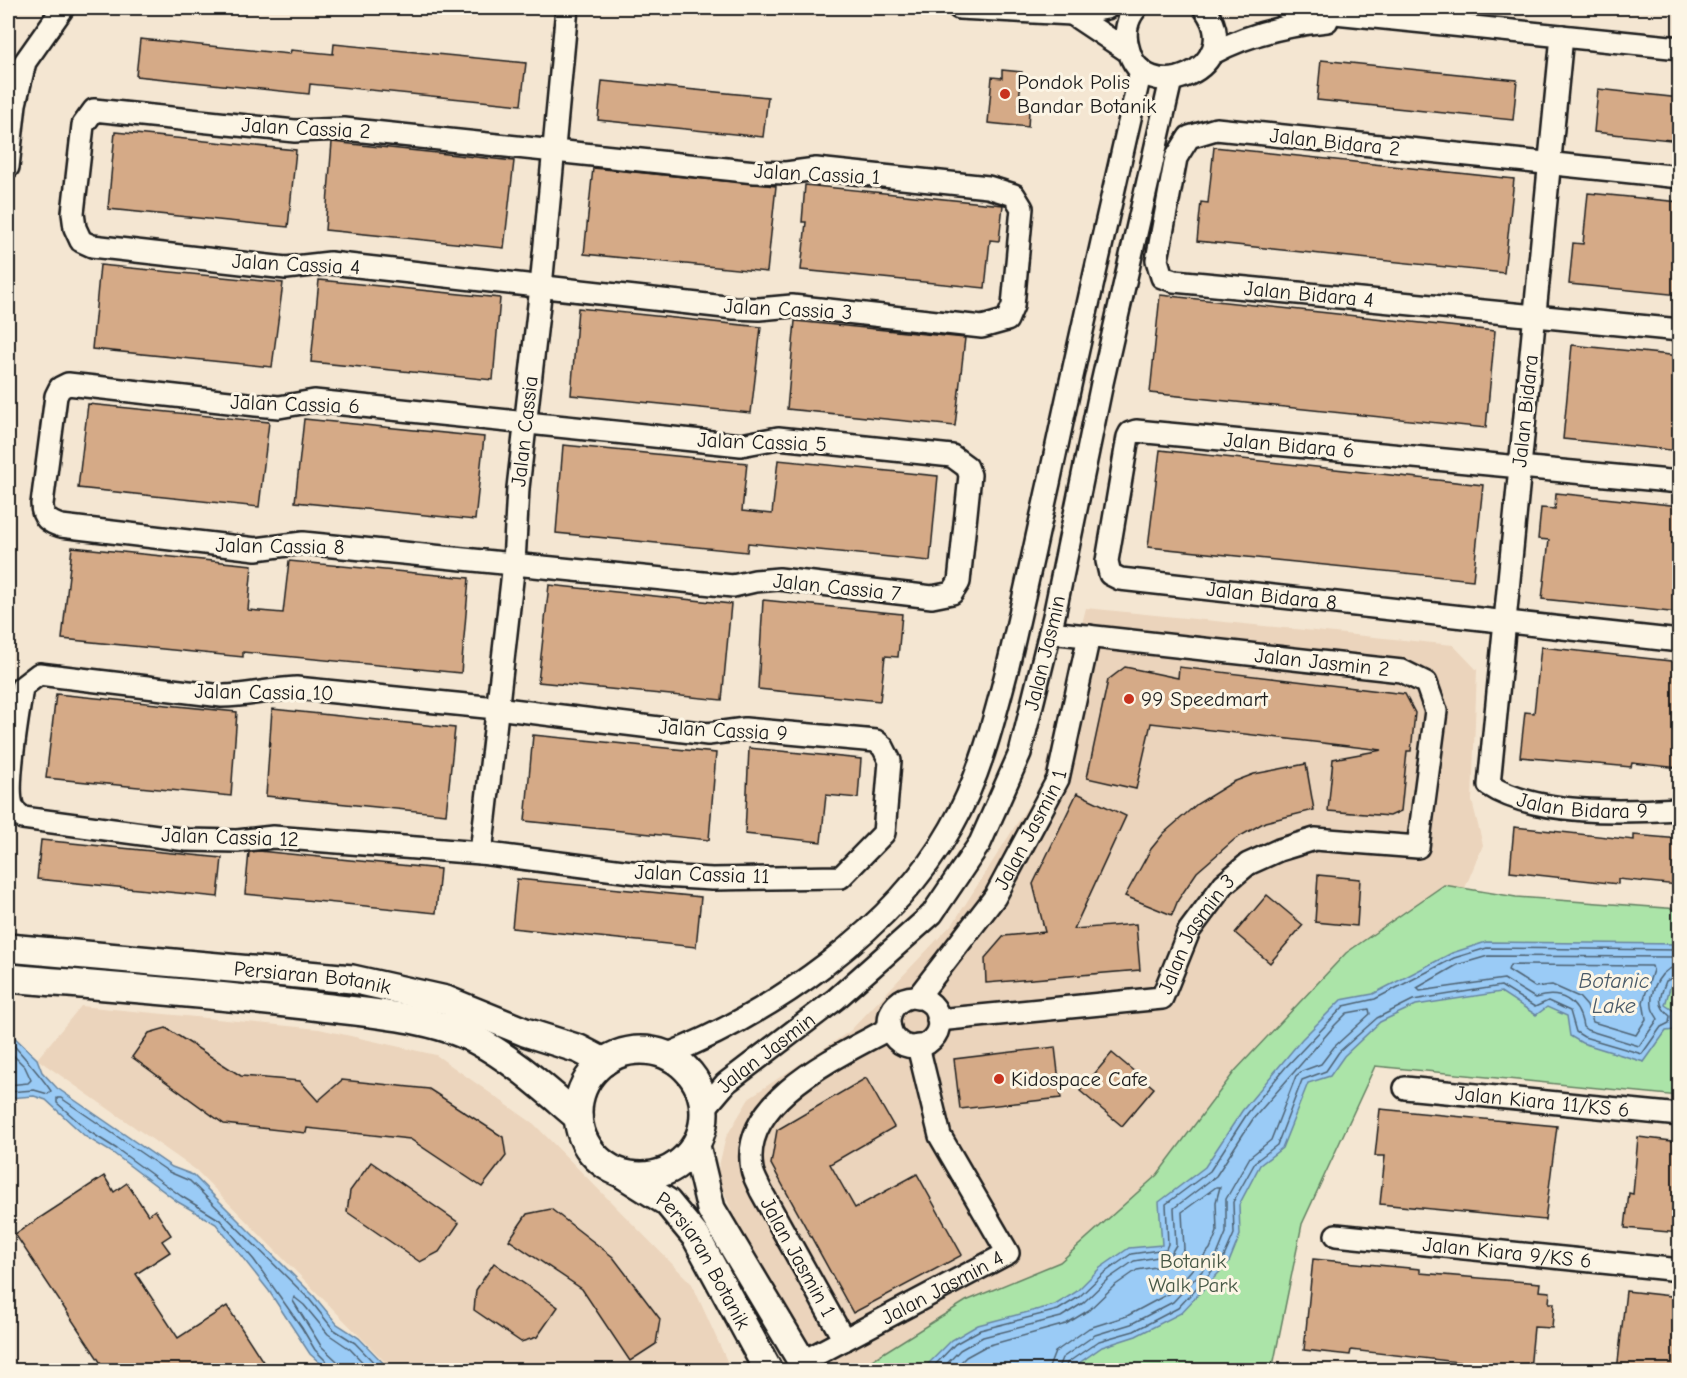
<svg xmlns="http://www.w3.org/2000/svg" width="1687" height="1378" viewBox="0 0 1687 1378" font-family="'Comic Neue',sans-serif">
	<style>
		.built { fill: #ebd4bc }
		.green { fill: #abe4a8; stroke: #648062; stroke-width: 1.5 }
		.water { fill: #9acbf6; stroke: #68859f; stroke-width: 1.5 }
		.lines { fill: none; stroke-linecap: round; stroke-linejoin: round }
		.shore { stroke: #4e6273; stroke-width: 1.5 }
		.building { fill: #d5aa87; stroke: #1c1c1c; stroke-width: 1.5 }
		.minor-casing { stroke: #1c1c1c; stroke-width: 26 }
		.major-casing { stroke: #1c1c1c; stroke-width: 32 }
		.minor { stroke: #fcf5e5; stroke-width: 21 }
		.major { stroke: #fcf5e5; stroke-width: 27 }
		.poi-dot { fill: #c8321e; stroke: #fcf5e5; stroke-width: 2 }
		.labels { text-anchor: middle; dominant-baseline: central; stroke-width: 6; stroke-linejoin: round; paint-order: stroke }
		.poi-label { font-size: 21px; fill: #1c1c1c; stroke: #fcf5e5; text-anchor: start }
		.street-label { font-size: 21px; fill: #1c1c1c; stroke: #fcf5e5 }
		.park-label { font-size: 21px; fill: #475846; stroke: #fcf5e5 }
		.water-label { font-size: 22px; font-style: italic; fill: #485968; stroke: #fcf5e5 }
	</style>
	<rect width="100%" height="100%" fill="#f4e6d2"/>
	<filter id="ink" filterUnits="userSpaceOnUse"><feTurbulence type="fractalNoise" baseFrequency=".0167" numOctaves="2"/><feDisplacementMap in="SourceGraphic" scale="12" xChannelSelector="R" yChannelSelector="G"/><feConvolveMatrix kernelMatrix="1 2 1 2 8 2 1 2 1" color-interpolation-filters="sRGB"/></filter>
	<g filter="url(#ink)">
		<!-- built -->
		<g class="built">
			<polygon points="1086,608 1453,645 1477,670 1472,801 1483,845 1465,888 1444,885 1346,953 1235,1071 1157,1175 1060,1262 966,1301 856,1370 818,1370 736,1222 717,1174 726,1137 750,1097 850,1031 954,922 1042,784"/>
			<polygon points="81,1006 319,1029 436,1055 534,1124 692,1284 731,1370 393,1370 196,1170 37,1059"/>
		</g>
		<!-- green -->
		<polygon class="green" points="1444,885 1516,897 1679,909 1679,1096 1375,1066 1302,1224 1273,1366 1237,1370 856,1370 966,1301 1060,1262 1157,1175 1235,1071 1346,953"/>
		<!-- water -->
		<g class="water">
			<polygon points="1486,942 1679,944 1679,979 1671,984 1665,1005 1677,1013 1674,1030 1666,1031 1644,1062 1582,1043 1570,1036 1567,1016 1547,1007 1536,1015 1501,992 1416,1005 1380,1022 1344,1056 1330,1076 1308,1083 1282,1148 1260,1165 1239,1205 1240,1235 1229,1262 1181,1313 1136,1336 1102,1347 1069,1370 927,1370 928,1364 952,1340 978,1325 1055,1305 1076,1292 1100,1268 1129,1248 1162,1245 1159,1202 1205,1167 1242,1111 1302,1039 1341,1000 1373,994 1452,953"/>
			<polygon points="8,1031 37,1059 42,1072 57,1088 172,1167 193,1175 314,1296 337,1324 359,1338 390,1370 328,1370 310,1354 269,1291 216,1224 178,1202 113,1153 86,1137 46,1100 34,1096 8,1098"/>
		</g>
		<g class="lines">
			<!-- shore -->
			<g class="shore">
				<path d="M 1680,957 L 1488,956 L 1457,965 L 1417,988 L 1420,991 L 1504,979 L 1535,998 C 1560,990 1579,1000 1583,1027 L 1587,1030 L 1639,1046 L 1658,1019 C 1656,1015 1652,1011 1652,1006 C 1650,989 1661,967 1680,966"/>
				<polygon points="1510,965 1652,966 1653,970 1643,1002 1646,1019 1636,1035 1593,1022 1587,1006 1579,997 1552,985 1535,987 1508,970"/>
				<path d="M 8,1039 C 23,1056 38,1072 51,1091 L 48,1094 L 34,1090 L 8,1092"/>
				<polyline points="8,1050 25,1067 31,1080 28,1083 8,1085"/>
				<polyline points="332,1370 330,1365 315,1350 302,1328 254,1260 220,1220 181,1196 117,1149 90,1132 57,1103 57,1098 61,1098 169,1172 190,1181 310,1300 333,1329 355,1343 381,1370"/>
				<polyline points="339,1370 337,1361 321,1346 293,1301 294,1297 304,1305 328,1334 350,1349 370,1370"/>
				<polyline points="933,1370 934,1366 955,1344 980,1330 1058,1310 1079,1297 1104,1273 1131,1254 1166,1249 1168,1244 1166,1204 1210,1171 1247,1114 1285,1068 1344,1006 1375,999 1454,958 1487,948 1680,950"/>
				<polyline points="941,1370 960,1350 983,1337 1061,1317 1083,1303 1108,1279 1134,1261 1170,1255 1176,1245 1174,1208 1216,1176 1253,1119 1335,1025 1347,1013 1369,1009 1370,1014 1334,1047 1321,1064 1302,1071 1296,1076 1271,1140 1250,1157 1226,1199 1226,1233 1217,1255 1173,1302 1131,1324 1095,1335 1062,1358 1057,1370"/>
				<polyline points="953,1370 966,1357 986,1346 1066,1324 1089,1310 1114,1286 1137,1270 1174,1264 1184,1249 1182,1212 1216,1187 1220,1187 1216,1202 1217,1232 1210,1249 1181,1282 1168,1294 1127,1316 1089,1328 1055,1352 1048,1370"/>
				<path d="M 1065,1370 L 1067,1363 L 1099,1341 L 1134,1331 L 1178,1308 L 1223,1259 L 1234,1234 L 1233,1202 L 1256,1161 L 1277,1145 L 1302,1080 L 1326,1071 L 1339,1052 L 1377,1018 L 1413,1000 L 1501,986 L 1535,1007 L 1548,1001 L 1570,1011 L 1576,1032 L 1584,1037 L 1642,1054 L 1661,1027 L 1669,1023 L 1670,1016 C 1656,1005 1660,996 1666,981 L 1680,974"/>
			</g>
		</g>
		<!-- building -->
		<g class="building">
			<polygon points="140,39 290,54 291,50 333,54 334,44 526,63 521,105 310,84 309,94 136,76"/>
			<polygon points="1321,60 1517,80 1513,120 1317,100"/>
			<polygon points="1002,70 1022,72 1018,109 1029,111 1028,127 988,123 992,77 1002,78"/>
			<polygon points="602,81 768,97 763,137 598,120"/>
			<polygon points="1598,89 1680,98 1680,141 1594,132"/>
			<polygon points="115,132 296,150 288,227 108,209"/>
			<polygon points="332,142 514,161 504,248 325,230"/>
			<polygon points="1214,147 1514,179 1504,273 1197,241 1201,202 1208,203"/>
			<polygon points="593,168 776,186 767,272 584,254"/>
			<polygon points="805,185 1003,205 999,241 990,240 985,288 801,270 806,222 802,222"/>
			<polygon points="1588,193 1680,202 1680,295 1569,284 1573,243 1583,244"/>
			<polygon points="100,265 283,283 272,367 92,349"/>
			<polygon points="319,280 500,298 493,380 311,362"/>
			<polygon points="1160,295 1495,331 1486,428 1150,393"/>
			<polygon points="578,308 761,327 751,413 571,395"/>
			<polygon points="795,321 965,338 955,426 787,409"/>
			<polygon points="1572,345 1680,356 1680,451 1563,439"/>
			<polygon points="88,404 269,422 259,507 78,488"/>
			<polygon points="304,419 484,437 475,520 295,502"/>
			<polygon points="563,445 747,463 742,511 772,514 778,460 938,476 930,561 748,543 747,552 556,533"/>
			<polygon points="1160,450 1483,485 1473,580 1148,547"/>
			<polygon points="1556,493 1680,506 1680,613 1542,599 1549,540 1538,539 1541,508 1555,509"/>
			<polygon points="72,547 252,565 248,610 283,613 289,561 469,578 461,673 243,652 243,657 62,639"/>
			<polygon points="549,585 731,604 722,700 538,682"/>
			<polygon points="763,600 902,614 898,657 885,656 880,701 758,689"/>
			<polygon points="1541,647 1680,662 1680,768 1632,763 1631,767 1520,757 1525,712 1534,713"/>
			<polygon points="1125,667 1178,678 1179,667 1405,694 1415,713 1411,751 1407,751 1401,811 1390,816 1328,811 1333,759 1382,750 1151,723 1136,789 1087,778 1108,680"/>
			<polygon points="56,694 237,712 231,796 46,778"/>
			<polygon points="272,709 455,728 446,814 266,796"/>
			<polygon points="533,735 716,753 709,840 525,821"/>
			<polygon points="749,748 861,759 858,798 826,795 821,842 745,834"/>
			<polygon points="1306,764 1314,810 1265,822 1235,839 1197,872 1178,900 1172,915 1125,896 1151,849 1164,833 1197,804 1233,782 1254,774"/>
			<polygon points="1077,793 1126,816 1074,929 1136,924 1140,970 986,983 985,958 1004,936 1045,932 1033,884"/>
			<polygon points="1514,827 1634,840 1634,835 1680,839 1678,885 1618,879 1618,884 1510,872"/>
			<polygon points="41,840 222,858 218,897 37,879"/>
			<polygon points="259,851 440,869 436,913 245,894 249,852"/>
			<polygon points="1318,875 1360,879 1357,926 1315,922"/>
			<polygon points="517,879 701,897 696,947 512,928"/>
			<polygon points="1267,895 1303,925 1270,963 1235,933"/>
			<polygon points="166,1028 241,1076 300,1081 318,1101 342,1080 429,1089 503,1137 506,1156 482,1187 410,1139 307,1128 306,1133 224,1124 132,1057 149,1033"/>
			<polygon points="1055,1047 1061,1098 960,1109 954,1059"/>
			<polygon points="1112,1053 1154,1088 1122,1126 1080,1091"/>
			<polygon points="866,1078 894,1127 830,1164 855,1208 917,1174 962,1255 853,1313 771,1164 777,1130"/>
			<polygon points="1380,1109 1557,1126 1545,1220 1380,1204 1385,1156 1375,1156"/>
			<polygon points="1638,1137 1680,1142 1680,1233 1625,1228 1629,1193 1633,1194"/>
			<polygon points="371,1162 459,1223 439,1252 420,1262 347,1212 350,1191"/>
			<polygon points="104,1176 114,1192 127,1183 148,1215 155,1210 171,1235 162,1241 170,1252 136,1274 178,1338 227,1306 269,1371 106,1371 15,1234"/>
			<polygon points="551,1209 613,1257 660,1319 656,1344 630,1361 582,1289 509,1240 527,1214"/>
			<polygon points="1313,1259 1420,1269 1420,1273 1540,1283 1539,1291 1550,1292 1549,1303 1554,1303 1552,1328 1534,1327 1530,1370 1351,1350 1350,1355 1304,1350"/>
			<polygon points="494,1263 558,1307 537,1337 521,1342 474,1310 476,1290"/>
			<polygon points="1626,1291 1680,1297 1680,1371 1617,1371"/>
		</g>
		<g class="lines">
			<!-- minor casing -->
			<g class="minor-casing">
				<g id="minor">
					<polyline points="959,8 1072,14 1107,8"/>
					<path d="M 1136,8 C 1127,19 1124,33 1128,47 C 1142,113 1250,67 1204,8"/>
					<polyline points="1286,8 1680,48"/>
					<polyline points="1072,14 1129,52"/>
					<path id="s1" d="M 1562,36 L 1489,785 C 1535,816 1626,812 1680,809"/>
					<path d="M 1211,54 C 1248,34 1285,25 1327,21"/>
					<polygon points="94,110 295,131 344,129 755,172 786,173 816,169 988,187 1014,195 1022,208 1013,306 1007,320 982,327 792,306 759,309 734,308 330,263 286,268 92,246 81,241 75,228 73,213 83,125"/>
					<polyline points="8,167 15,104 25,62 63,8"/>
					<path id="s2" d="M 1680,177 L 1216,129 L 1189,137 L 1176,158 L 1157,260 L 1162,277 L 1174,281 L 1680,330"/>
					<path d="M 68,384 L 256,405 L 279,407 L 314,401 L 741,445 L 778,438 L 952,456 L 967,467 L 970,475 L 959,582 L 952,593 L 932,597 L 779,579 L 755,581 L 733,586 L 303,543 L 256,549 L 61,526 C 49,522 42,518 42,504 L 56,396 L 60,388 Z"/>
					<path id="s3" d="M 1680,482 L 1136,431 L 1130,433 L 1128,437 L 1107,561 L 1110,574 L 1120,579 L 1680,641"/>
					<path d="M 39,674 L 222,696 C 247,696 271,689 296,688 L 496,708 L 708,734 L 745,729 L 876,741 L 883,747 L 890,761 L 884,833 L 841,877 L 712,879 L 663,876 L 481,853 L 273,837 L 237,841 L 187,840 L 23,818 C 20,815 15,812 13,808 C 4,788 19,712 22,687 Z"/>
					<path id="s4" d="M 481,853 L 514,563 L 518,488 L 541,287 L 567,8"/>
					<circle cx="914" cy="1022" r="25"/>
					<path id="s5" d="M 917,998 L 995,897 L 1058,779 L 1089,636"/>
					<path id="s6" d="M 938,1020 L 1162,998 L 1189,931 L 1224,884 L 1248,864 L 1279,850 L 1315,839 L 1418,847 L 1436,711 L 1426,683 L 1402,671 L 1050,632"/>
					<path d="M 666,1055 C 771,1014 895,928 951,828 C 979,779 993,724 1007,670 C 1022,608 1035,545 1049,483 C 1078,345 1110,207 1141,70"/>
					<path id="s7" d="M 1405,1088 L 1680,1115"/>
					<path id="s8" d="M 704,1109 L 726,1083 L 836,999 L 932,914 L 980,843 L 1020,753 L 1054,616 L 1102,383 L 1171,80"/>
					<path id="s9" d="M 1336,1235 L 1680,1270"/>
					<path d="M 844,1340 L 761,1191 C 758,1184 753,1176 752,1169 C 739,1099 841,1055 890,1028"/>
					<path id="s10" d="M 802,1362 L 1008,1253 L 940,1136 L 918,1046"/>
				</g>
			</g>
			<!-- major casing -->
			<g class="major-casing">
				<g id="major">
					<path id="s11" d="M 8,948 L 352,979 L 446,1000 L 525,1032 L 579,1049 L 604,1062"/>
					<path d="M 8,978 C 112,987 217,994 321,1007 C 370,1013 432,1017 476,1040 C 514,1060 546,1090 578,1117"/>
					<circle cx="641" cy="1113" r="63"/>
					<polyline points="696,1146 711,1209 807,1370"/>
					<path id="s12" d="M 624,1175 L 667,1202 L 696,1237 L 768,1370"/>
				</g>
			</g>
			<!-- minor -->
			<use href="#minor" class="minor"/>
			<!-- major -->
			<use href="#major" class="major"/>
		</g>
	</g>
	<!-- markers -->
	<g class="poi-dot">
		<circle cx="1005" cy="94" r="6"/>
		<circle cx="1129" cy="699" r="6"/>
		<circle cx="999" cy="1079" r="6"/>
	</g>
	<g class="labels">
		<!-- poi labels -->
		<g class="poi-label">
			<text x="1017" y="82">Pondok Polis<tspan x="1017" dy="24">Bandar Botanik</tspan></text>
			<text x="1141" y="699">99 Speedmart</text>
			<text x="1011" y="1079">Kidospace Cafe</text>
		</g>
		<!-- street labels -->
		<g class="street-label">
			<text transform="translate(306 128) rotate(3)">Jalan Cassia 2</text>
			<text transform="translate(1335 142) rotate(6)">Jalan Bidara 2</text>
			<text transform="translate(817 174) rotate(3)">Jalan Cassia 1</text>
			<text transform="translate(296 264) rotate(3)">Jalan Cassia 4</text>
			<text stroke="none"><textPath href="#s2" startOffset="789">Jalan Bidara 4</textPath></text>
			<text transform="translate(788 309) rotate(3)">Jalan Cassia 3</text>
			<text transform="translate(295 404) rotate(2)">Jalan Cassia 6</text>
			<text transform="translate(1525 411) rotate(-84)">Jalan Bidara</text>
			<text stroke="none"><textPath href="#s4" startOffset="424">Jalan Cassia</textPath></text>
			<text transform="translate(762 442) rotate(2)">Jalan Cassia 5</text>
			<text transform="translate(1289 445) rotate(5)">Jalan Bidara 6</text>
			<text transform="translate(280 546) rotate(1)">Jalan Cassia 8</text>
			<text transform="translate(837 587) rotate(6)">Jalan Cassia 7</text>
			<text stroke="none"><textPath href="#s3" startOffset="860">Jalan Bidara 8</textPath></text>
			<text stroke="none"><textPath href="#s8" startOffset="588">Jalan Jasmin</textPath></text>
			<text transform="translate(1322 662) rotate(6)">Jalan Jasmin 2</text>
			<text transform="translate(264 692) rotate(1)">Jalan Cassia 10</text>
			<text transform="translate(723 730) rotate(3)">Jalan Cassia 9</text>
			<text stroke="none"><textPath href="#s1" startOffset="850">Jalan Bidara 9</textPath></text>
			<text stroke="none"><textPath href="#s5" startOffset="204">Jalan Jasmin 1</textPath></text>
			<text transform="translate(230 837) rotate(2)">Jalan Cassia 12</text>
			<text transform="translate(702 874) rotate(2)">Jalan Cassia 11</text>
			<text stroke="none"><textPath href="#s6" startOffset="298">Jalan Jasmin 3</textPath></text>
			<text stroke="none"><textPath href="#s11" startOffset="306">Persiaran Botanik</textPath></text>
			<text stroke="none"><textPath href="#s8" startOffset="84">Jalan Jasmin</textPath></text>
			<text stroke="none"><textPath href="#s7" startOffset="138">Jalan Kiara 11/KS 6</textPath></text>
			<text stroke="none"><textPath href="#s9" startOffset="172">Jalan Kiara 9/KS 6</textPath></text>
			<text transform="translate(798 1257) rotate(61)">Jalan Jasmin 1</text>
			<text stroke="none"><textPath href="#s12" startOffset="120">Persiaran Botanik</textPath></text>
			<text stroke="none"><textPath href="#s10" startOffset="159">Jalan Jasmin 4</textPath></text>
		</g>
		<!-- park labels -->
		<g class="park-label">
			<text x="1193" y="1261">Botanik<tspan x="1193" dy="24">Walk Park</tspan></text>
		</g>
		<!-- water labels -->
		<g class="water-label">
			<text x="1614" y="981">Botanic<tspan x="1614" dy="25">Lake</tspan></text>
		</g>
	</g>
	<!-- margin -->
	<rect width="1687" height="1378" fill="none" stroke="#fcf5e5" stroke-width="30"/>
	<rect x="15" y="15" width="1657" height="1348" fill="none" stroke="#1c1c1c" stroke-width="2" filter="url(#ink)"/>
</svg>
